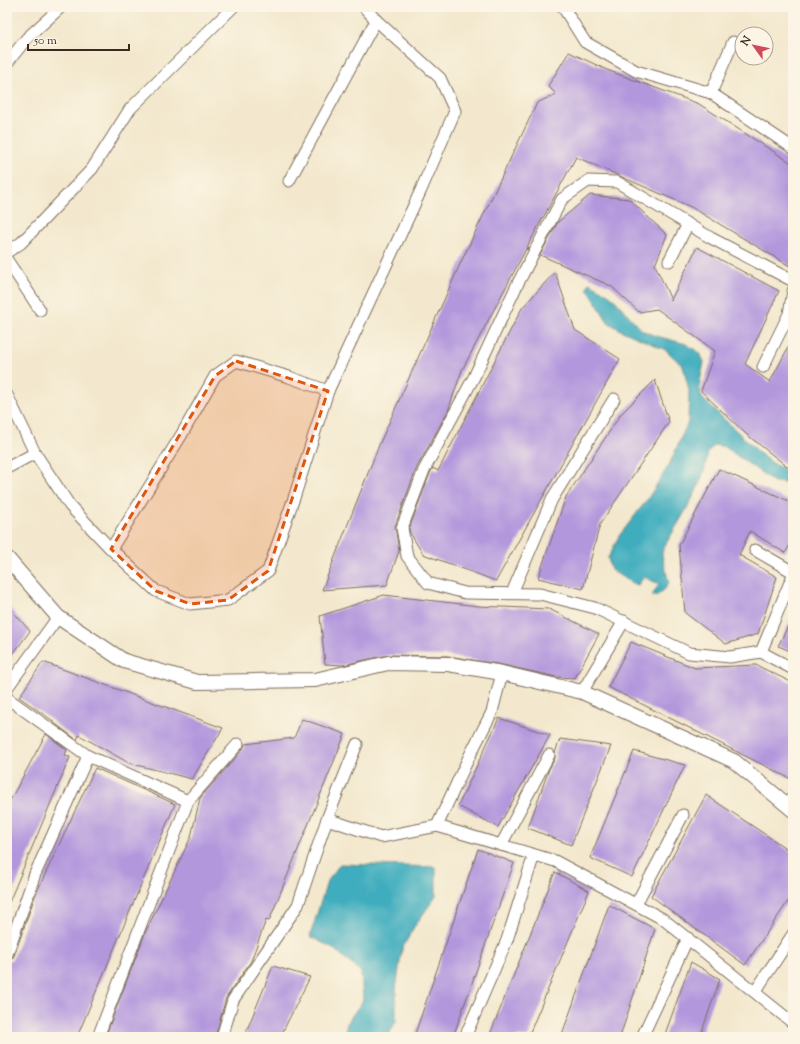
<svg xmlns="http://www.w3.org/2000/svg" width="800" height="1044" viewBox="0 0 800 1044" font-family="'Sorts Mill Goudy',serif">
	<style>
		.water { fill: #40adbe; stroke: #3e6c6e }
		.building { fill: #b297dd }
		.lines { fill: none; stroke-linecap: round; stroke-linejoin: round }
		.minor-casing { stroke: #7b6c5b; stroke-width: 13 }
		.tertiary-casing { stroke: #7b6c5b; stroke-width: 16 }
		.minor { stroke: #fff; stroke-width: 11 }
		.tertiary { stroke: #fff; stroke-width: 14 }
		.marked { fill: #df570d; fill-opacity: 0.2; stroke: #df570d; stroke-width: 3; stroke-dasharray: 8 5; stroke-linejoin: round }
	</style>
	<rect width="100%" height="100%" fill="#fcf5e5"/>
	<filter id="ink" filterUnits="userSpaceOnUse"><feTurbulence type="fractalNoise" baseFrequency=".025" numOctaves="2"/><feDisplacementMap in="SourceGraphic" scale="8" xChannelSelector="R" yChannelSelector="G"/><feConvolveMatrix kernelMatrix="1 2 1 2 8 2 1 2 1" color-interpolation-filters="sRGB"/></filter>
	<filter id="wash" filterUnits="userSpaceOnUse"><feTurbulence type="fractalNoise" baseFrequency=".012" numOctaves="4" result="noise"/><feDisplacementMap in="SourceGraphic" scale="16" xChannelSelector="R" yChannelSelector="G"/><feGaussianBlur stdDeviation="0.9" result="paint"/><feColorMatrix in="noise" values="0 0 0 0 0 0 0 0 0 0 0 0 0 0 0 0 0 1.4 0 .05"/><feComposite in="paint" operator="in"/></filter>
	<g filter="url(#wash)">
		<rect width="100%" height="100%" fill="#f3e8cd"/>
		<!-- water -->
		<g class="water">
			<path d="M 590,283 L 611,296 L 642,330 L 653,335 L 686,344 L 700,353 L 704,362 L 699,387 L 702,398 L 766,459 L 793,475 L 793,487 L 786,483 L 774,482 L 725,447 L 715,445 L 708,452 C 704,486 680,519 663,549 L 662,555 L 669,583 L 665,589 L 656,596 L 652,596 L 659,584 L 644,577 L 638,585 L 630,582 L 611,570 L 608,558 L 619,536 L 647,500 L 669,465 L 688,422 L 689,390 L 683,366 L 666,350 L 622,331 L 608,322 L 587,288 Z"/>
			<polygon points="340,864 436,867 436,896 414,927 402,949 396,989 396,1021 388,1037 344,1037 347,1023 363,1000 361,972 335,950 310,936 327,882"/>
		</g>
		<g id="blocks">
			<!-- building -->
			<g class="building">
				<polygon points="569,52 607,70 699,104 793,164 793,268 691,207 576,157 526,249 529,247 527,250 526,249 462,370 448,411 417,467 395,526 399,551 387,585 322,590 379,445 461,262 537,103 556,94 548,86"/>
				<polygon points="590,195 629,199 667,235 655,265 671,300 697,247 779,291 745,364 770,382 793,338 793,471 746,434 701,391 715,351 657,309 639,312 611,286 540,255 558,222"/>
				<polygon points="555,272 575,330 620,359 496,581 423,554 410,533 409,529 430,473 433,468 438,471 522,308"/>
				<polygon points="655,380 669,422 600,524 583,589 538,578 566,497 621,414"/>
				<polygon points="719,469 793,503 793,540 785,553 750,531 739,555 777,577 758,634 726,644 685,613 679,545"/>
				<polygon points="384,595 478,606 549,609 599,634 575,678 556,677 503,665 448,656 388,655 343,665 325,664 320,616"/>
				<polygon points="7,605 30,631 7,662"/>
				<polygon points="793,616 793,652 778,646"/>
				<polygon points="631,642 695,668 756,665 793,683 793,780 608,687"/>
				<polygon points="43,662 223,728 192,779 129,763 79,735 77,740 53,722 53,721 19,697"/>
				<polygon points="499,718 550,735 498,827 458,806"/>
				<polygon points="302,719 345,734 269,921 266,920 251,961 226,998 215,1037 105,1037 146,931 191,837 200,798 243,749 245,744 294,738"/>
				<polygon points="46,734 67,750 65,755 70,757 7,907 7,806"/>
				<polygon points="560,739 611,746 571,845 528,828 549,769 555,758 555,753"/>
				<polygon points="634,751 685,765 632,877 590,858"/>
				<polygon points="95,768 175,804 77,1037 7,1037 7,961 11,960 14,956 35,896"/>
				<polygon points="706,795 793,853 793,894 745,965 651,896"/>
				<polygon points="478,849 514,863 453,1037 414,1037"/>
				<polygon points="555,872 589,891 528,1037 489,1037"/>
				<polygon points="609,905 655,929 620,1037 561,1037"/>
				<polygon points="691,962 720,979 700,1037 664,1037"/>
				<polygon points="273,966 310,977 280,1037 244,1037"/>
			</g>
		</g>
	</g>
	<g filter="url(#ink)">
		<use href="#blocks" fill-opacity="0" stroke="#7b6c5b" stroke-width="1"/>
		<g class="lines">
			<!-- minor casing -->
			<g class="minor-casing">
				<g id="minor">
					<polyline points="563,7 585,42 636,71 711,93 793,148"/>
					<polyline points="7,63 27,38 61,7"/>
					<polyline points="711,93 733,42"/>
					<polyline points="289,181 376,20"/>
					<polyline points="7,252 21,243 92,169 130,109 233,7"/>
					<polyline points="7,260 40,310"/>
					<polyline points="669,261 688,224"/>
					<polyline points="763,367 789,314 793,291"/>
					<polyline points="328,391 421,190 455,111 440,78 376,20 364,7"/>
					<polyline points="7,395 35,453"/>
					<polyline points="7,468 35,453 70,506 111,549 156,591 190,604 228,600 268,571 294,498 328,391 289,377 236,361 215,376 182,434 111,549"/>
					<polyline points="755,550 793,572"/>
					<polyline points="793,575 761,652 793,669"/>
					<polyline points="512,593 552,499 614,399"/>
					<polyline points="761,652 730,657 689,653 595,608 540,594 465,593 428,583 407,556 402,528 424,470 474,377 517,285 562,199 588,181 617,182 711,238 793,281"/>
					<polyline points="7,688 58,617"/>
					<polyline points="582,692 624,621"/>
					<polyline points="7,698 88,756 188,801"/>
					<polyline points="327,819 381,837 437,826 555,861 663,919 793,1023"/>
					<polyline points="437,826 469,757 492,712 502,673"/>
					<polyline points="501,845 549,755"/>
					<polyline points="636,904 683,815"/>
					<polyline points="7,954 35,874 88,756"/>
					<polyline points="755,992 793,934"/>
					<polyline points="98,1037 188,801 238,744"/>
					<polyline points="222,1037 233,1000 298,905 327,819 357,744"/>
					<polyline points="465,1037 507,940 534,855"/>
					<polyline points="642,1037 688,938"/>
				</g>
			</g>
			<!-- tertiary casing -->
			<g class="tertiary-casing">
				<polyline id="tertiary" points="7,558 58,617 124,661 197,682 315,680 388,663 448,664 502,673 582,692 734,761 793,810"/>
			</g>
			<!-- minor -->
			<use href="#minor" class="minor"/>
			<!-- tertiary -->
			<use href="#tertiary" class="tertiary"/>
		</g>
	</g>
	<!-- marked area -->
	<path class="marked" d="M 236,361 L 328,391 L 268,571 L 228,600 L 190,604 L 156,591 L 111,549 L 215,376 Z"/>
	<!-- margin -->
	<rect width="800" height="1044" fill="none" stroke="#fcf5e5" stroke-width="24"/>
	<!-- north arrow -->
	<g transform="translate(754 46) rotate(303)"><circle r="19" fill="#fcf5e5" stroke="#afa495"/>
	<path d="M0-3L7 15L0 10L-7 15Z" fill="#d1495b"/>
	<text y="-6" font-size="11" font-weight="bold" text-anchor="middle" fill="#3b2a1e">N</text>
	</g>
	<!-- scale -->
	<path d="M28 44v6h101v-6" fill="none" stroke="#3b2a1e" stroke-width="2"/>
	<text x="34" y="44" font-size="12" fill="#3b2a1e" stroke="#fcf5e5" stroke-width="3" paint-order="stroke">50 m</text>
</svg>
